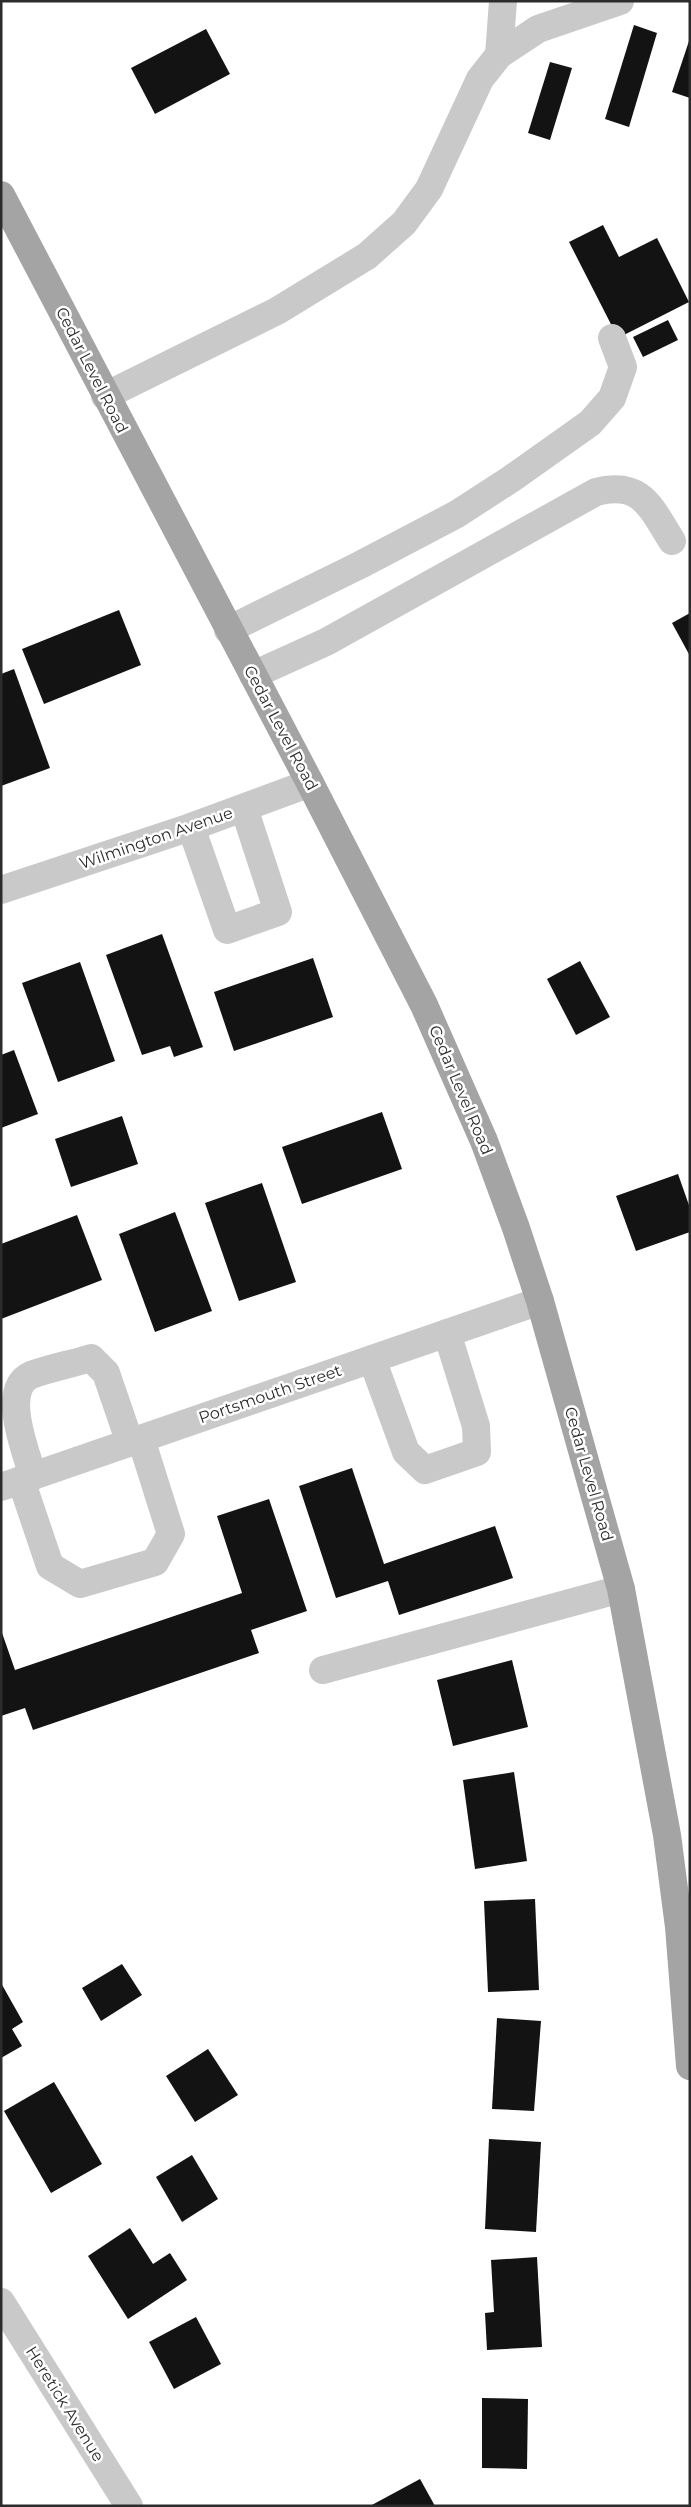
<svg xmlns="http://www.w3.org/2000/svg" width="691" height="2507" viewBox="0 0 691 2507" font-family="Montserrat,sans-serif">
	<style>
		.building { fill: #131313 }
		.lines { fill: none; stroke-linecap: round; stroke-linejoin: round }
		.minor { stroke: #c9c9c9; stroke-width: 28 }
		.major { stroke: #a4a4a4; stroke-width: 28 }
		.labels { text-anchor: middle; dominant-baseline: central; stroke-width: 5; stroke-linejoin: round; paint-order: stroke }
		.street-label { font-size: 16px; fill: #2c2c2c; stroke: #fff }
	</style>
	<rect width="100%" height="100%" fill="#fff"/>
	<!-- building -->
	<g class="building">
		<polygon points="634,25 657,33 629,127 605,119"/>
		<polygon points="206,29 230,74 155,114 131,68"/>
		<polygon points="689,41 690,41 690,98 672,92"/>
		<polygon points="550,62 572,68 550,140 528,133"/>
		<polygon points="603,225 619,257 657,238 689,302 618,338 569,242"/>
		<polygon points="668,320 678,340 643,357 633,337"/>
		<polygon points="119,610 141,665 44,704 22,649"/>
		<polygon points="690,613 690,656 672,623"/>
		<polygon points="14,669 50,768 1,786 1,674"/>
		<polygon points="162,934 203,1047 174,1057 170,1046 142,1055 106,955"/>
		<polygon points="313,958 333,1017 234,1051 214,992"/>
		<polygon points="580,961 610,1017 576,1035 547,979"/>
		<polygon points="80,962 115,1061 58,1082 22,983"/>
		<polygon points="14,1050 38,1114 1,1128 1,1055"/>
		<polygon points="382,1112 402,1169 302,1204 282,1147"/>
		<polygon points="122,1116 138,1164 71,1187 55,1139"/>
		<polygon points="678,1174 690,1208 690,1232 636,1251 616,1196"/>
		<polygon points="262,1183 296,1282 239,1301 205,1203"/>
		<polygon points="175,1212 212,1311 155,1332 119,1234"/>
		<polygon points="77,1215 102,1280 1,1319 1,1244"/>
		<polygon points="352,1468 384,1564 495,1526 513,1578 399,1615 388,1581 336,1598 299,1486"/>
		<polygon points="269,1499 307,1611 251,1630 259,1653 33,1730 25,1708 1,1716 1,1630 15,1670 242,1593 217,1516"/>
		<polygon points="512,1660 528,1727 453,1746 437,1680"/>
		<polygon points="514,1772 527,1861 475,1869 463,1780"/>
		<polygon points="535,1899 539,1990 488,1992 484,1901"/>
		<polygon points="122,1964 142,1995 101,2021 82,1988"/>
		<polygon points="1,1983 23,2022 12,2029 22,2046 1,2058"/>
		<polygon points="497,2018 541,2021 534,2111 492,2109"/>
		<polygon points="208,2049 238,2095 195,2122 166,2076"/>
		<polygon points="54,2082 102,2164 51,2193 4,2111"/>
		<polygon points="489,2139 541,2142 536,2232 485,2229"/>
		<polygon points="192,2155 218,2199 182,2222 156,2177"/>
		<polygon points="130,2228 153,2264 170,2253 187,2280 128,2319 88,2256"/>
		<polygon points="537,2257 542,2347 487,2350 485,2313 494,2312 491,2260"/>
		<polygon points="196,2317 221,2364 174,2389 149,2342"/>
		<polygon points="482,2398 528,2399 527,2469 482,2468"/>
		<polygon points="420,2479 435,2506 370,2506"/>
	</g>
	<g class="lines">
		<!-- minor -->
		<g class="minor">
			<polyline points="499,55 503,1"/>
			<polyline points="105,396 277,311 367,256 404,223 429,189 480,79 499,55 538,29 620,1"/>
			<polyline points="228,630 360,565 457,514 511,479 590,423 612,398 623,367 612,338"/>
			<path d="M 253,675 L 326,642 L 596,492 C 642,480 651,508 672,541"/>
			<polyline points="191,827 227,930 278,912 244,808"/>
			<polyline points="1,890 191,827 310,783"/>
			<polyline points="372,1359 406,1452 425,1470 477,1452 476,1426 447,1333"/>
			<path d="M 33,1476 C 26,1452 0,1389 31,1375 C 50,1368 72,1364 91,1358 L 106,1373 L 130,1443"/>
			<polyline points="21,1480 50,1566 80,1584 155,1562 171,1534 141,1439"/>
			<polyline points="1,1487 540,1301"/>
			<polyline points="323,1670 621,1589"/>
			<polyline points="1,2302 129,2506"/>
		</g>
		<!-- major -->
		<polyline class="major" points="1,195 310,783 424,1005 484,1141 516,1228 540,1301 621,1589 667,1835 679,1927 690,2066"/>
	</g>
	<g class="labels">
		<!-- street labels -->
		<g class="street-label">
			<text transform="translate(92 370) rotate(63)">Cedar Level Road</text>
			<text transform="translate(281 728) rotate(62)">Cedar Level Road</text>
			<text transform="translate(156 838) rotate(-19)">Wilmington Avenue</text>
			<text transform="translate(461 1090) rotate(67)">Cedar Level Road</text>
			<text transform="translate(270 1394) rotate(-19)">Portsmouth Street</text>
			<text transform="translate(589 1474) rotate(74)">Cedar Level Road</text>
			<text transform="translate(65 2404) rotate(58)">Heretick Avenue</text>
		</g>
	</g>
	<!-- border -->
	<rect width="691" height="2507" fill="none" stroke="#2c2c2c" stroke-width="5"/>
</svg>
